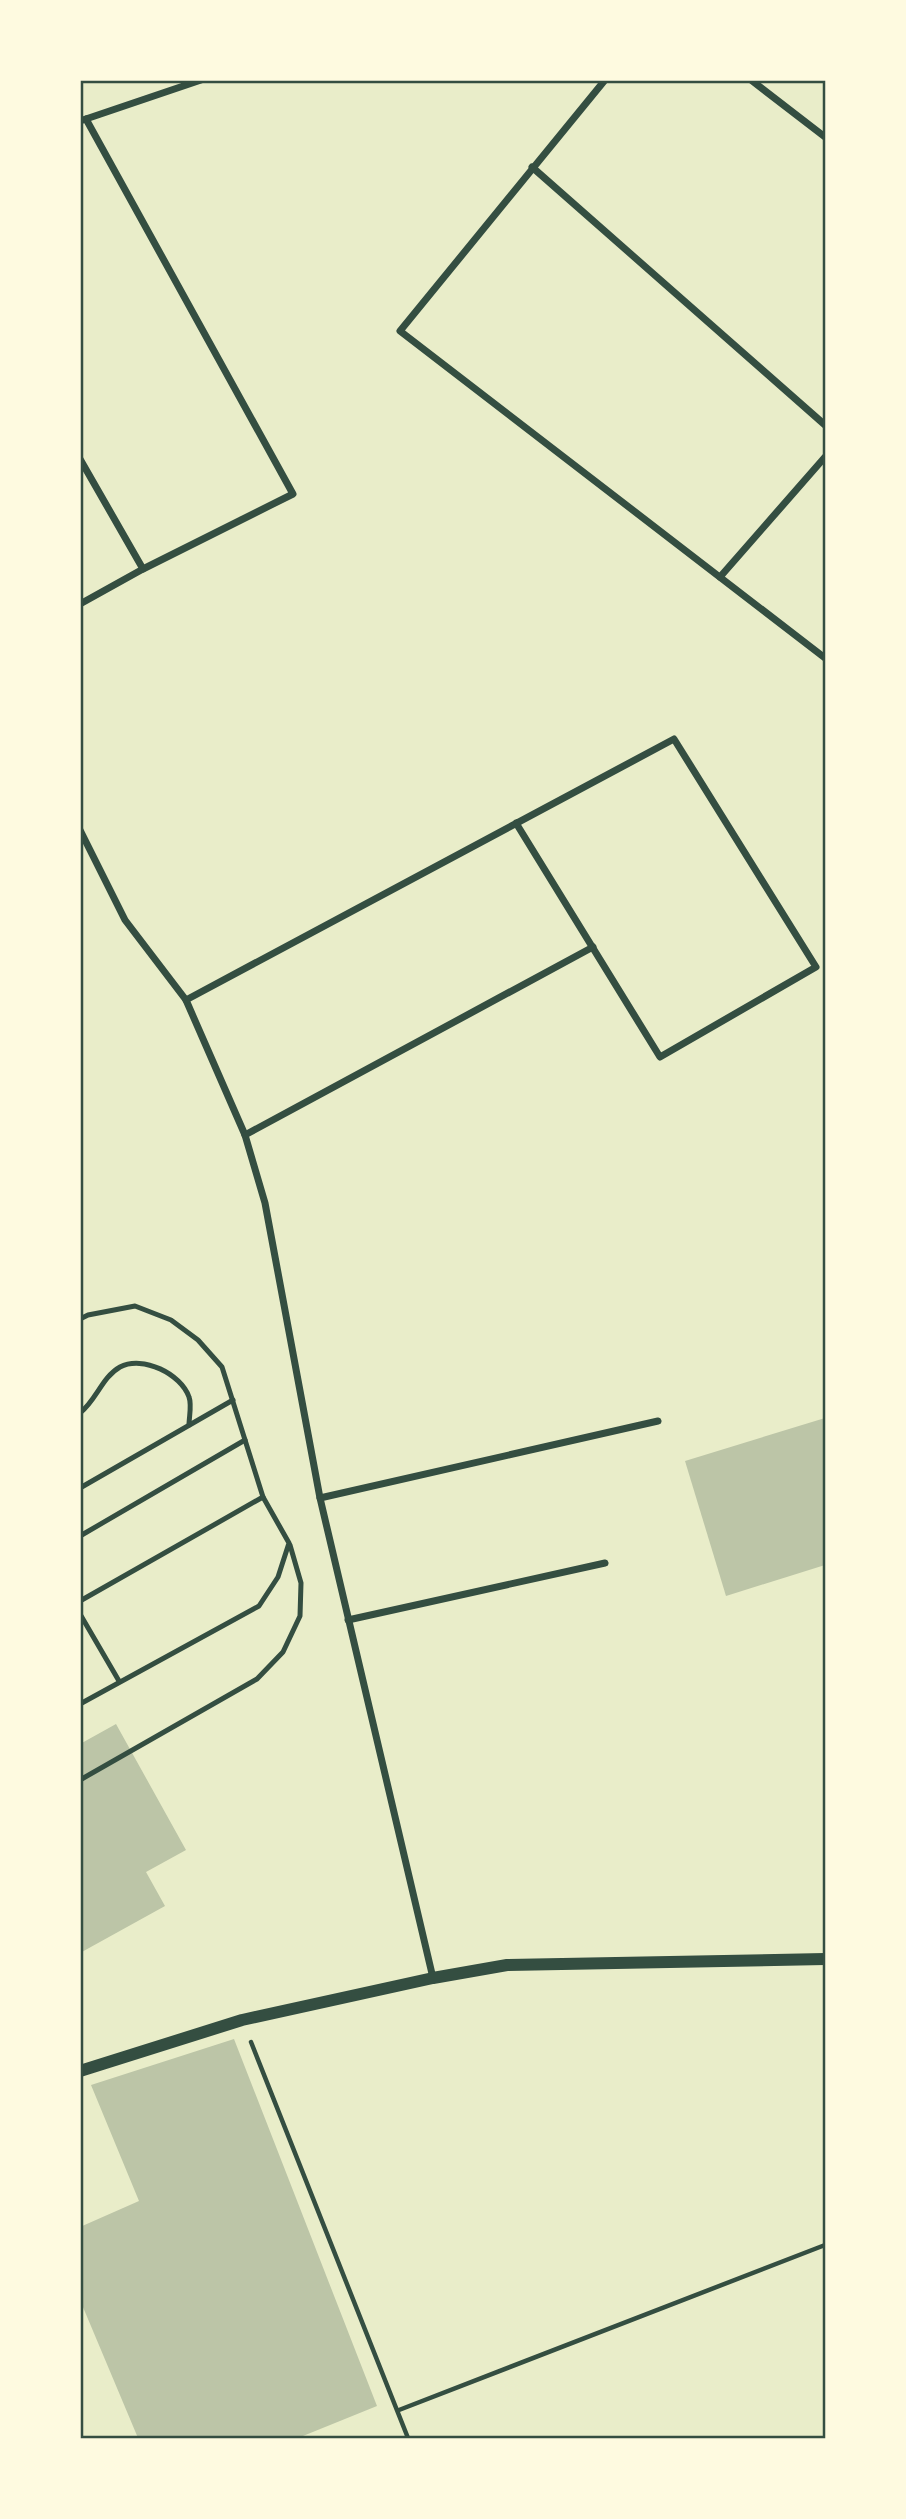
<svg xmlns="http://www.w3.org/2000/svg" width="906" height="2519" viewBox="0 0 906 2519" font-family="'PT Serif',serif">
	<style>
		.building { fill: #bcc5a7 }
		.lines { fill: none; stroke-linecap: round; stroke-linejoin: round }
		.path { stroke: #344e41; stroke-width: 4.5 }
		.service { stroke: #344e41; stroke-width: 5 }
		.minor { stroke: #344e41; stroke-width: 7 }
		.tertiary { stroke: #344e41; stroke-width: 12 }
		.neatline { fill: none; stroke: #344e41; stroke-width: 2.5 }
	</style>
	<rect width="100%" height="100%" fill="#e9edc9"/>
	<!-- building -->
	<g class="building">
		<polygon points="825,1418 825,1565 726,1596 685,1461"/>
		<polygon points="116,1724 186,1850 146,1872 165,1906 80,1953 80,1744"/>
		<polygon points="234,2039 377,2406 298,2438 138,2438 80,2300 80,2227 139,2201 91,2085"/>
	</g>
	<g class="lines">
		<!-- path -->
		<g class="path">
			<polyline points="251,2042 408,2438"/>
			<polyline points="399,2410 825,2245"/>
		</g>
		<!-- service -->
		<g class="service">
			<polyline points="80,1319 88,1315 135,1306 171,1320 198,1340 222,1367 263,1497 289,1543 278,1577 259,1606 80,1704"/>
			<path d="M 80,1413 C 96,1401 102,1377 120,1367 C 143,1355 181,1374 189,1397 C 192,1405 189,1417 189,1425"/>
			<polyline points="80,1488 233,1400"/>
			<polyline points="80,1536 245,1440"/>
			<polyline points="80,1601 263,1497"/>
			<polyline points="80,1614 119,1681"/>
			<polyline points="80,1780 257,1679 283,1652 300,1616 301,1583 290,1545"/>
		</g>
		<!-- minor -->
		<g class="minor">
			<polyline points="605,80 400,331 825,658"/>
			<polyline points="751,80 825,137"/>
			<polyline points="80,121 201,80"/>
			<polyline points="532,167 825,425"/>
			<polyline points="80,459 143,569"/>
			<polyline points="720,577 825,457"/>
			<polyline points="80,604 143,569 293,494 86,119"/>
			<polyline points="80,830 125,920 186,1000 245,1135 265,1203 320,1498 433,1978"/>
			<polyline points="186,1000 674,739 816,967 660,1057 516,823"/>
			<polyline points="245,1135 593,947"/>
			<polyline points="320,1498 658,1421"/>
			<polyline points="348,1620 605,1563"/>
		</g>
		<!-- tertiary -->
		<polyline class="tertiary" points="80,2071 242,2020 433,1978 507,1965 825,1959"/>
	</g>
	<!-- border -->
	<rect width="906" height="2519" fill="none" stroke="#fefae0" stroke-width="164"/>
	<rect x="82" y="82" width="742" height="2355" class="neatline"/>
</svg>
